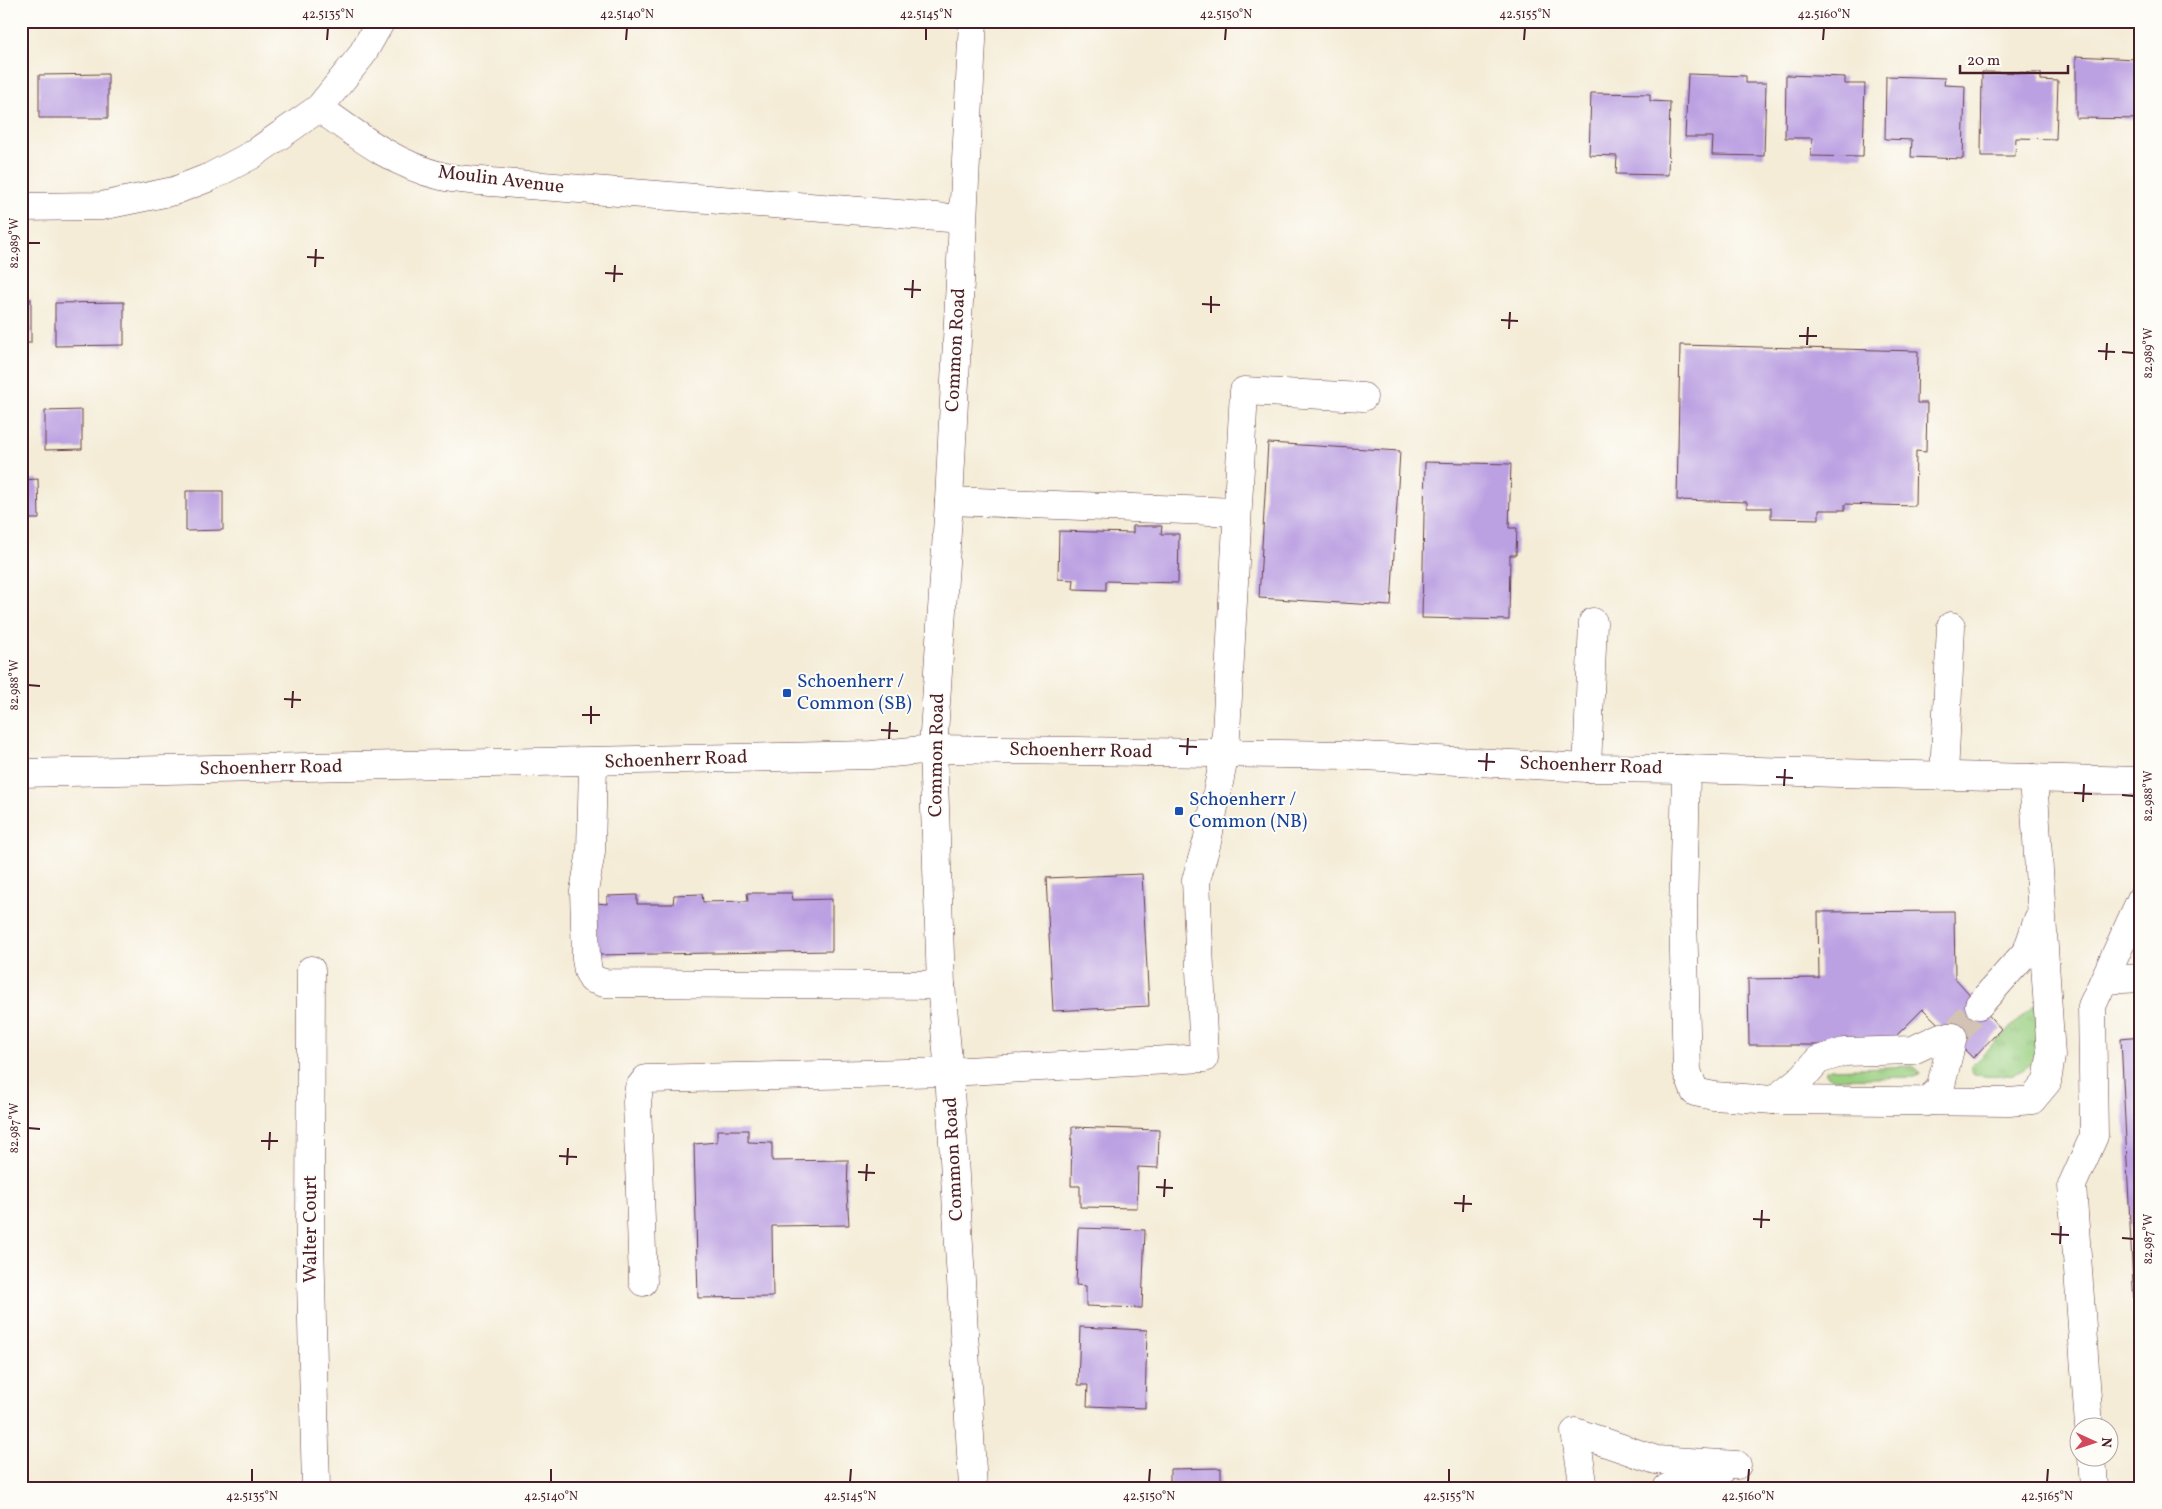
<svg xmlns="http://www.w3.org/2000/svg" width="2162" height="1509" viewBox="0 0 2162 1509" font-family="Vollkorn,serif">
	<style>
		.grass { fill: url(#grass-tufts); stroke: #727756 }
		.building { fill: #bca1e2 }
		.lines { fill: none; stroke-linecap: round; stroke-linejoin: round }
		.minor-tunnel { stroke: #d2c3b5; stroke-width: 28; stroke-dasharray: 28 14; stroke-linecap: butt }
		.minor-casing { stroke: #643e45; stroke-width: 29 }
		.major-casing { stroke: #643e45; stroke-width: 29 }
		.minor { stroke: #fff; stroke-width: 28 }
		.major { stroke: #fff; stroke-width: 28 }
		.ticks { fill: none; stroke: #4a1f2b; stroke-width: 2 }
		.transit-dot { fill: #1a4fb4; stroke: #fdfcf7; stroke-width: 2 }
		.labels { text-anchor: middle; dominant-baseline: central; stroke-width: 4; stroke-linejoin: round; paint-order: stroke }
		.street-label { font-size: 19px; fill: #4a1f2b; stroke: #fdfcf7 }
		.transit-label { font-size: 19px; fill: #164399; stroke: #fdfcf7; text-anchor: start }
		.neatline { fill: none; stroke: #4a1f2b; stroke-width: 2 }
		.ticks-label { font-size: 12px; text-anchor: middle; fill: #4a1f2b }
	</style>
	<defs>
		<pattern id="grass-tufts" width="24" height="20" patternUnits="userSpaceOnUse" patternTransform="scale(1.25)"><rect width="24" height="20" fill="#9acf81"/><path d="M3 7l-1-3M5 7V3M7 7l1-3M15 17l-1-3M17 17v-4M19 17l1-3" fill="none" stroke="#86b170"/></pattern>
	</defs>
	<rect width="100%" height="100%" fill="#fdfcf7"/>
	<filter id="ink" filterUnits="userSpaceOnUse"><feTurbulence type="fractalNoise" baseFrequency=".02" numOctaves="2"/><feDisplacementMap in="SourceGraphic" scale="10" xChannelSelector="R" yChannelSelector="G"/><feConvolveMatrix kernelMatrix="1 2 1 2 8 2 1 2 1" color-interpolation-filters="sRGB"/></filter>
	<filter id="wash" filterUnits="userSpaceOnUse"><feTurbulence type="fractalNoise" baseFrequency=".0096" numOctaves="4" result="noise"/><feDisplacementMap in="SourceGraphic" scale="20" xChannelSelector="R" yChannelSelector="G"/><feGaussianBlur stdDeviation="1.12" result="paint"/><feColorMatrix in="noise" values="0 0 0 0 0 0 0 0 0 0 0 0 0 0 0 0 0 1.4 0 .05"/><feComposite in="paint" operator="in"/></filter>
	<g filter="url(#wash)">
		<rect width="100%" height="100%" fill="#f4ecd7"/>
		<!-- grass -->
		<g class="grass">
			<path d="M 2034,1005 L 2036,1005 C 2037,1018 2041,1035 2038,1048 C 2032,1078 1998,1078 1974,1075 L 1971,1071 L 1971,1066 Z"/>
			<polygon points="1913,1066 1920,1072 1919,1075 1915,1077 1833,1079 1826,1075 1826,1071 1831,1069"/>
		</g>
		<g id="blocks">
			<!-- building -->
			<g class="building">
				<polygon points="2076,56 2135,59 2135,65 2141,65 2141,119 2076,118"/>
				<polygon points="1982,72 2041,73 2041,80 2058,81 2056,139 2016,138 2015,156 1981,156"/>
				<polygon points="108,74 108,118 39,118 39,75"/>
				<polygon points="1688,74 1746,76 1746,83 1766,83 1764,156 1712,155 1713,137 1685,137"/>
				<polygon points="1786,75 1845,77 1845,84 1865,84 1863,157 1811,156 1812,138 1785,138"/>
				<polygon points="1886,76 1945,78 1944,85 1965,86 1963,159 1911,157 1912,140 1885,139"/>
				<polygon points="1591,93 1650,94 1650,101 1670,102 1668,175 1616,174 1617,156 1589,155"/>
				<rect x="21" y="299" width="10" height="44"/>
				<polygon points="124,302 124,345 55,346 55,303"/>
				<polygon points="1680,345 1918,351 1917,403 1927,403 1926,452 1916,451 1915,506 1845,504 1845,510 1819,510 1819,519 1771,518 1771,508 1747,508 1747,502 1677,500"/>
				<polygon points="82,410 82,449 45,450 45,411"/>
				<polygon points="1268,443 1400,451 1391,606 1259,598"/>
				<polygon points="1425,462 1511,464 1509,528 1517,528 1516,555 1510,555 1509,620 1422,618"/>
				<polygon points="38,479 39,519 21,519 21,480"/>
				<polygon points="186,491 223,491 223,530 186,531"/>
				<polygon points="1133,526 1162,526 1161,534 1179,534 1178,583 1106,581 1106,590 1073,589 1074,580 1058,579 1059,531 1133,533"/>
				<polygon points="1142,874 1149,1006 1053,1011 1046,878"/>
				<polygon points="747,893 792,893 793,900 832,899 832,951 598,955 596,903 607,904 607,896 637,895 637,904 673,904 674,895 702,894 703,902 748,901"/>
				<polygon points="1954,911 1955,978 2001,1029 1973,1058 1923,1009 1887,1045 1749,1045 1748,979 1819,978 1818,912"/>
				<polygon points="2141,1036 2141,1408 2139,1409 2121,1038"/>
				<polygon points="1072,1127 1159,1130 1158,1168 1138,1167 1137,1208 1080,1207 1080,1186 1071,1186"/>
				<polygon points="717,1130 748,1130 748,1142 772,1143 772,1161 848,1160 847,1193 849,1225 772,1226 773,1297 698,1298 694,1144 717,1142"/>
				<polygon points="1078,1228 1145,1230 1142,1308 1086,1306 1086,1286 1076,1285"/>
				<polygon points="1080,1327 1147,1330 1145,1408 1087,1406 1088,1385 1078,1385"/>
				<polygon points="1221,1468 1221,1488 1170,1488 1170,1469"/>
			</g>
		</g>
	</g>
	<g filter="url(#ink)">
		<use href="#blocks" fill-opacity="0" stroke="#643e45" stroke-width="1"/>
		<g class="lines">
			<!-- minor-tunnel -->
			<polyline class="minor-tunnel" points="1953,1037 1979,1005"/>
			<!-- minor casing -->
			<g class="minor-casing">
				<g id="minor">
					<polyline points="973,21 949,501 933,749 941,985 949,1072 973,1488"/>
					<path d="M 319,108 C 357,135 395,165 441,176 C 457,180 474,180 491,182 L 962,219"/>
					<polyline points="21,207 101,206 174,191 210,177 252,155 319,108 361,56 381,21"/>
					<polyline points="949,501 1237,512"/>
					<polyline points="593,762 591,852 584,891 586,958 588,971 592,979 604,983 941,985"/>
					<polyline points="1587,768 1593,622"/>
					<polyline points="1686,769 1683,915 1687,1071 1695,1092 1714,1096 1774,1100 2009,1102 2032,1100 2047,1082 2051,1056 2033,778"/>
					<polyline points="1944,776 1951,626"/>
					<polyline points="311,970 310,1238 316,1488"/>
					<polyline points="2104,980 2141,978"/>
					<polyline points="1979,1005 2027,951 2038,919"/>
					<polyline points="1774,1100 1803,1077 1818,1060 1844,1052 1913,1050 1941,1037 1953,1037 1940,1089 1926,1102"/>
					<polyline points="643,1282 637,1102 639,1088 646,1079 949,1072 1204,1058 1196,880 1207,842 1225,753 1244,391 1363,397"/>
					<polyline points="2089,1426 2072,1185 2094,1136 2092,1006 2141,899"/>
					<polyline points="2092,1456 2094,1488"/>
					<polyline points="1584,1488 1575,1432 1656,1460 1737,1465"/>
					<polyline points="1667,1488 1722,1470"/>
				</g>
			</g>
			<!-- major casing -->
			<g class="major-casing">
				<polyline id="major" points="21,773 871,755 933,749 1345,755 1587,768 1686,769 2141,781"/>
			</g>
			<!-- minor -->
			<use href="#minor" class="minor"/>
			<!-- major -->
			<use href="#major" class="major"/>
		</g>
	</g>
	<!-- ticks -->
	<path class="ticks" d="M 327,40 L 328,28M 626,40 L 627,28M 926,40 L 926,28M 1225,40 L 1226,28M 1524,40 L 1525,28M 1823,40 L 1824,28M 28,243 L 40,243M 307,257 L 324,258M 315,267 L 316,249M 605,273 L 623,274M 614,282 L 615,265M 904,289 L 921,290M 912,298 L 913,280M 1202,304 L 1220,305M 1211,313 L 1211,296M 1501,320 L 1518,321M 1509,329 L 1510,312M 1799,336 L 1817,336M 1807,345 L 1808,327M 2098,351 L 2115,352M 2122,352 L 2134,353M 2106,360 L 2107,343M 28,685 L 40,686M 284,699 L 301,700M 292,708 L 293,691M 582,715 L 600,715M 591,724 L 591,706M 881,730 L 898,731M 889,739 L 890,722M 1179,746 L 1197,747M 1187,755 L 1188,738M 1478,761 L 1495,762M 1486,771 L 1487,753M 1776,777 L 1793,778M 1784,786 L 1785,769M 2074,793 L 2092,794M 2122,795 L 2134,796M 2083,802 L 2084,784M 28,1128 L 40,1129M 261,1141 L 278,1141M 269,1150 L 270,1132M 559,1156 L 577,1157M 567,1165 L 568,1148M 858,1172 L 875,1173M 866,1181 L 867,1164M 1156,1187 L 1173,1188M 1164,1197 L 1165,1179M 1454,1203 L 1472,1204M 1463,1212 L 1464,1195M 1753,1219 L 1770,1220M 1761,1228 L 1762,1210M 2051,1234 L 2069,1235M 2122,1238 L 2134,1239M 2060,1244 L 2061,1226M 252,1482 L 252,1469M 551,1482 L 551,1469M 850,1482 L 851,1469M 1149,1482 L 1150,1469M 1449,1482 L 1449,1469M 1748,1482 L 1749,1469M 2047,1482 L 2048,1469"/>
	<!-- markers -->
	<g class="transit-dot">
		<rect x="782" y="688" width="10" height="10" rx="2.5"/>
		<rect x="1174" y="806" width="10" height="10" rx="2.5"/>
	</g>
	<g class="labels">
		<!-- street labels -->
		<g class="street-label">
			<text transform="translate(501 180) rotate(7)">Moulin Avenue</text>
			<text transform="translate(956 350) rotate(-87)">Common Road</text>
			<text transform="translate(1081 751) rotate(1)">Schoenherr Road</text>
			<text transform="translate(937 755) rotate(-89)">Common Road</text>
			<text transform="translate(676 760) rotate(-2)">Schoenherr Road</text>
			<text transform="translate(1591 766) rotate(2)">Schoenherr Road</text>
			<text transform="translate(271 768) rotate(-1)">Schoenherr Road</text>
			<text transform="translate(954 1159) rotate(-93)">Common Road</text>
			<text transform="translate(311 1229) rotate(-90)">Walter Court</text>
		</g>
		<!-- transit labels -->
		<g class="transit-label">
			<text x="797" y="682">Schoenherr /<tspan x="797" dy="22">Common (SB)</tspan></text>
			<text x="1189" y="800">Schoenherr /<tspan x="1189" dy="22">Common (NB)</tspan></text>
		</g>
	</g>
	<!-- margin -->
	<rect width="2162" height="1509" fill="none" stroke="#fdfcf7" stroke-width="55"/>
	<!-- north arrow -->
	<g transform="translate(2094 1442) rotate(93)"><circle r="24" fill="#fdfcf7" stroke="#b5a4a5"/>
	<path d="M0-4L9 19L0 12L-9 19Z" fill="#d1495b"/>
	<text y="-8" font-size="14" font-weight="bold" text-anchor="middle" fill="#4a1f2b">N</text>
	</g>
	<!-- scale -->
	<path d="M1960 65v8h108v-8" fill="none" stroke="#4a1f2b" stroke-width="2.5"/>
	<text x="1967" y="65" font-size="15" fill="#4a1f2b" stroke="#fdfcf7" stroke-width="4" paint-order="stroke">20 m</text>
	<rect x="28" y="28" width="2106" height="1454" class="neatline"/>
	<g class="ticks-label">
		<text x="328" y="18">42.5135°N</text>
		<text x="627" y="18">42.5140°N</text>
		<text x="926" y="18">42.5145°N</text>
		<text x="1226" y="18">42.5150°N</text>
		<text x="1525" y="18">42.5155°N</text>
		<text x="1824" y="18">42.5160°N</text>
		<text transform="translate(14 243) rotate(-90)" y="4">82.989°W</text>
		<text transform="translate(2148 353) rotate(-90)" y="4">82.989°W</text>
		<text transform="translate(14 685) rotate(-90)" y="4">82.988°W</text>
		<text transform="translate(2148 796) rotate(-90)" y="4">82.988°W</text>
		<text transform="translate(14 1128) rotate(-90)" y="4">82.987°W</text>
		<text transform="translate(2148 1239) rotate(-90)" y="4">82.987°W</text>
		<text x="252" y="1500">42.5135°N</text>
		<text x="551" y="1500">42.5140°N</text>
		<text x="850" y="1500">42.5145°N</text>
		<text x="1149" y="1500">42.5150°N</text>
		<text x="1449" y="1500">42.5155°N</text>
		<text x="1748" y="1500">42.5160°N</text>
		<text x="2047" y="1500">42.5165°N</text>
	</g>
</svg>
